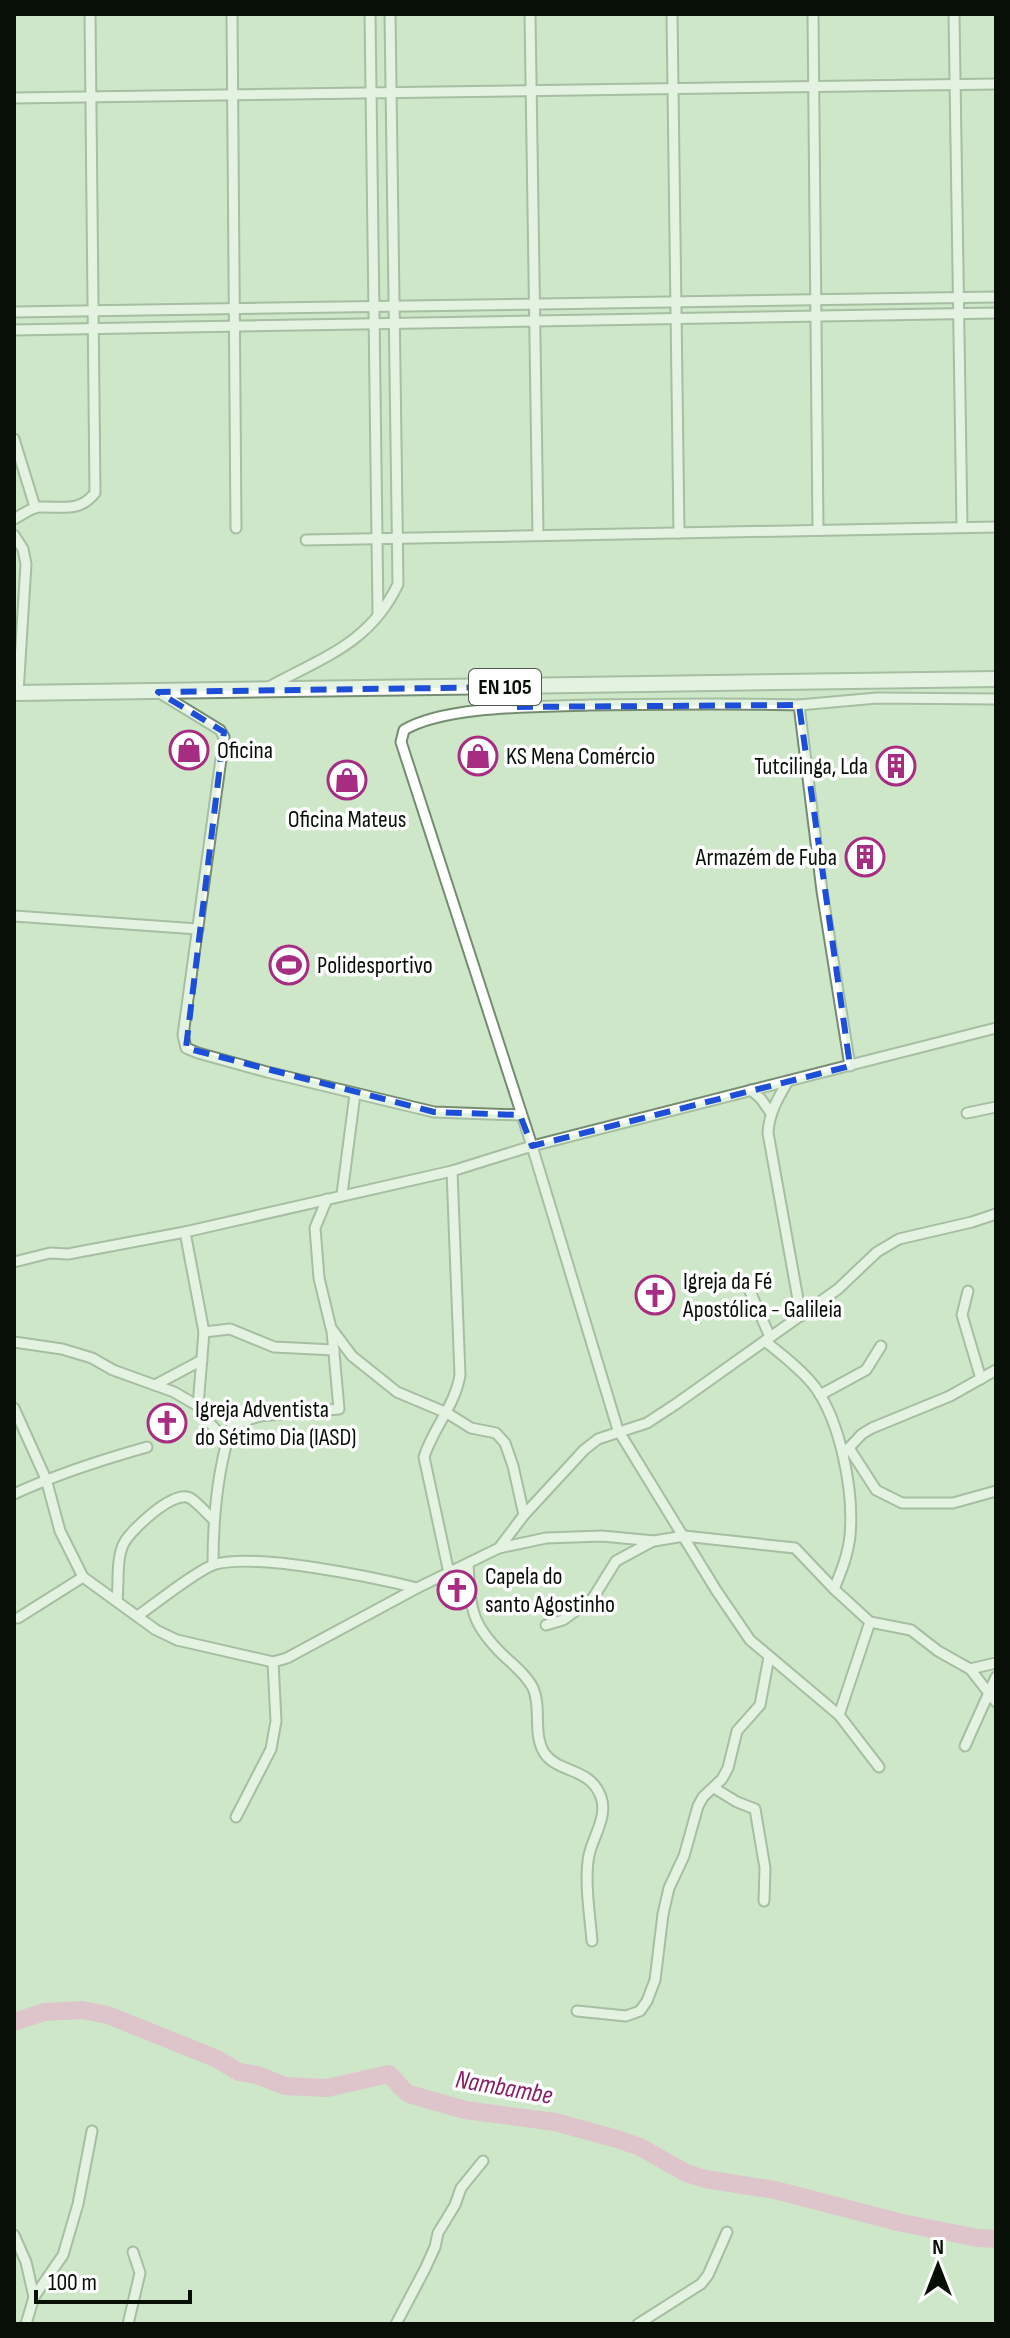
<svg xmlns="http://www.w3.org/2000/svg" width="1010" height="2338" viewBox="0 0 1010 2338" font-family="'Sofia Sans Condensed',sans-serif">
	<style>
		.green { fill: #f2b7da }
		.lines { fill: none; stroke-linecap: round; stroke-linejoin: round }
		.river { stroke: #f199cf; stroke-width: 18 }
		.street-casing { stroke: #758c71; stroke-width: 13 }
		.primary-casing { stroke: #758c71; stroke-width: 18 }
		.street { stroke: #fff; stroke-width: 9 }
		.primary { stroke: #fff; stroke-width: 14 }
		.marked { fill: none; stroke: #1d4ed8; stroke-width: 6; stroke-dasharray: 16 10; stroke-linejoin: round }
		.labels { text-anchor: middle; dominant-baseline: central; stroke-width: 7; stroke-linejoin: round; paint-order: stroke }
		.shield { fill: #fff; stroke: #515751; stroke-width: 2 }
		.shield-label { font-size: 22px; font-weight: bold; fill: #070f06 }
		.poi-label { font-size: 24px; fill: #070f06; stroke: #fff; text-anchor: start }
		.water-label { font-size: 26px; font-style: italic; fill: #862167; stroke: #fff }
	</style>
	<rect width="100%" height="100%" fill="#cee7c9"/>
	<!-- green -->
	<polygon class="green" points="277,946 303,948 300,983 275,982"/>
	<g class="lines">
		<!-- river -->
		<path class="river" d="M 14,2022 L 44,2012 L 82,2010 L 108,2015 L 217,2059 L 239,2072 L 257,2075 L 285,2086 L 327,2088 L 388,2074 C 397,2080 400,2089 409,2094 L 465,2110 L 555,2122 L 617,2139 L 640,2147 L 686,2173 L 705,2179 L 775,2190 L 902,2223 L 978,2238 L 996,2239"/>
		<!-- street casing -->
		<g class="street-casing">
			<g id="street">
				<polyline points="232,14 236,528"/>
				<polyline points="370,14 378,614"/>
				<polyline points="530,14 538,535"/>
				<polyline points="672,14 679,533"/>
				<polyline points="813,14 818,530"/>
				<polyline points="954,14 962,527"/>
				<polyline points="14,98 996,84"/>
				<polyline points="14,312 996,297"/>
				<polyline points="14,330 996,313"/>
				<polyline points="14,439 35,507"/>
				<path d="M 14,519 C 22,515 30,508 39,507 C 61,506 79,513 95,493 L 90,14"/>
				<polyline points="14,535 23,549 26,564 18,693"/>
				<polyline points="306,540 996,527"/>
				<path d="M 267,688 C 321,658 370,644 398,584 L 390,14"/>
				<polyline points="158,692 220,730 224,737 183,1035 186,1048 198,1053 267,1072 434,1112 520,1115"/>
				<polyline points="799,705 877,698 996,699"/>
				<polyline points="14,916 198,929"/>
				<path d="M 850,1066 L 822,891 L 799,705 C 729,703 660,704 590,705 C 540,707 446,705 404,730 L 401,742 L 532,1146 L 618,1430 L 716,1590 L 750,1640 L 839,1715 L 879,1767"/>
				<path d="M 788,1081 C 778,1098 769,1113 768,1133 L 801,1316"/>
				<polyline points="751,1090 761,1099 771,1113"/>
				<polyline points="967,1113 996,1107"/>
				<polyline points="342,1194 355,1094"/>
				<polyline points="327,1199 315,1228 319,1278 331,1328 352,1356 397,1392 447,1413 471,1428 496,1433 505,1443 513,1466 524,1515"/>
				<polyline points="185,1232 204,1332 198,1406 202,1415 227,1441"/>
				<polyline points="14,1262 50,1253 68,1254 185,1232 452,1171 532,1146 996,1028"/>
				<polyline points="749,1289 770,1337"/>
				<polyline points="968,1291 962,1315 981,1379"/>
				<polyline points="204,1332 230,1329 274,1347 334,1350"/>
				<path d="M 765,1341 C 782,1355 801,1369 815,1387 C 841,1423 854,1492 850,1536 C 848,1555 841,1572 834,1589"/>
				<polyline points="14,1342 62,1349 92,1358 113,1370 174,1392 198,1406"/>
				<polyline points="155,1385 202,1360"/>
				<polyline points="820,1395 866,1370 881,1346"/>
				<polyline points="14,1408 46,1479 60,1531 83,1577 156,1630 177,1640 273,1662 287,1658 417,1588 499,1548 524,1515 584,1450 598,1439 647,1423 676,1404 838,1289 877,1252 899,1239 972,1222 996,1214"/>
				<polyline points="849,1448 876,1490 902,1503 953,1503 996,1491"/>
				<polyline points="843,1454 862,1434 872,1428 950,1396 996,1370"/>
				<path d="M 14,1494 C 57,1474 101,1460 147,1447"/>
				<polyline points="499,1548 546,1538 602,1536 654,1541 684,1536 795,1548 834,1589 870,1622 911,1630 938,1651 970,1669 996,1702"/>
				<path d="M 213,1564 C 213,1518 217,1470 232,1425 L 260,1416 L 339,1409 L 332,1331"/>
				<path d="M 468,1564 C 471,1609 470,1623 504,1656 C 514,1665 527,1676 533,1688 C 542,1708 532,1735 545,1754 C 560,1774 590,1767 601,1797 C 608,1816 593,1837 589,1855 C 584,1880 590,1916 592,1941"/>
				<path d="M 449,1573 L 424,1457 C 433,1428 455,1406 460,1375 L 452,1171"/>
				<path d="M 117,1600 C 119,1583 116,1558 124,1543 C 131,1530 174,1489 190,1498 C 197,1502 206,1513 213,1519"/>
				<path d="M 139,1615 C 155,1604 200,1568 216,1564 C 258,1553 372,1577 417,1588"/>
				<polyline points="18,1618 83,1577"/>
				<polyline points="546,1625 563,1620 593,1598 616,1561 653,1541"/>
				<polyline points="970,1669 996,1663"/>
				<polyline points="839,1715 870,1622"/>
				<polyline points="965,1746 996,1677"/>
				<polyline points="714,1788 737,1802 755,1809 765,1868 764,1901"/>
				<polyline points="236,1817 271,1749 276,1721 273,1662"/>
				<polyline points="577,2011 626,2016 640,2011 647,2001 655,1980 663,1914 669,1888 684,1856 698,1806 703,1797 722,1779 728,1768 737,1731 760,1705 769,1657"/>
				<polyline points="14,2235 26,2262 34,2297"/>
				<polyline points="26,2324 34,2297 63,2255 78,2204 92,2131"/>
				<polyline points="128,2324 140,2273 133,2252"/>
				<polyline points="396,2324 425,2269 435,2247 438,2233 455,2205 461,2188 483,2161"/>
				<polyline points="638,2324 701,2284 708,2275 727,2232"/>
			</g>
		</g>
		<!-- primary casing -->
		<g class="primary-casing">
			<polyline id="primary" points="14,693 996,679"/>
		</g>
		<!-- street -->
		<use href="#street" class="street"/>
		<!-- primary -->
		<use href="#primary" class="primary"/>
	</g>
	<!-- marked area -->
	<path d="M0 0H1010V2338H0ZM 510,687 L 511,707 L 799,705 L 850,1066 L 532,1146 L 520,1115 L 434,1112 L 186,1048 L 224,732 L 158,692 Z" fill="#cee7c9" fill-opacity=".55" fill-rule="evenodd"/>
	<path class="marked" d="M 510,687 L 511,707 L 799,705 L 850,1066 L 532,1146 L 520,1115 L 434,1112 L 186,1048 L 224,732 L 158,692 Z"/>
	<!-- icons -->
	<defs>
		<g id="shop-ring" transform="scale(2)"><circle r="9.5" fill="#fff" stroke="#a72d82" stroke-width="1.5"/><path d="M-5-2.5h2.3a2.7 3.5 0 0 1 5.4 0H5L5.5 6h-11ZM-1.5-2.5h3a1.5 2.3 0 0 0-3 0Z" fill="#a72d82"/></g>
		<g id="building-ring" transform="scale(2)"><circle r="9.5" fill="#fff" stroke="#a72d82" stroke-width="1.5"/><path d="M-4-6H4V6H1V3H-1V6H-4ZM-2.5-4.3h1.7v1.8h-1.7ZM.8-4.3h1.7v1.8H.8ZM-2.5-1h1.7V.8h-1.7ZM.8-1h1.7V.8H.8Z" fill="#a72d82"/></g>
		<g id="stadium-ring" transform="scale(2)"><circle r="9.5" fill="#fff" stroke="#a72d82" stroke-width="1.5"/><path d="M0-5a6.5 5 0 1 0 0 10a6.5 5 0 1 0 0-10ZM-3.5-1.8h7v3.6h-7Z" fill="#a72d82"/></g>
		<g id="church-ring" transform="scale(2)"><circle r="9.5" fill="#fff" stroke="#a72d82" stroke-width="1.5"/><path d="M-1.2-6h2.4v3.5h3.3v2.4h-3.3V6h-2.4V-.1h-3.3v-2.4h3.3Z" fill="#a72d82"/></g>
	</defs>
	<g fill-rule="evenodd">
		<use href="#shop-ring" x="189" y="750"/>
		<use href="#shop-ring" x="478" y="756"/>
		<use href="#building-ring" x="896" y="766"/>
		<use href="#shop-ring" x="347" y="780"/>
		<use href="#building-ring" x="865" y="857"/>
		<use href="#stadium-ring" x="289" y="965"/>
		<use href="#church-ring" x="655" y="1295"/>
		<use href="#church-ring" x="167" y="1423"/>
		<use href="#church-ring" x="457" y="1590"/>
	</g>
	<g class="labels">
		<!-- shield labels -->
		<rect class="shield" x="469" y="669" width="72" height="36" rx="6"/>
		<g class="shield-label">
			<text x="505" y="687">EN 105</text>
		</g>
		<!-- poi labels -->
		<g class="poi-label">
			<text x="217" y="750">Oficina</text>
			<text x="506" y="756">KS Mena Comércio</text>
			<text x="868" y="766" text-anchor="end">Tutcilinga, Lda</text>
			<text x="347" y="819" text-anchor="middle">Oficina Mateus</text>
			<text x="837" y="857" text-anchor="end">Armazém de Fuba</text>
			<text x="317" y="965">Polidesportivo</text>
			<text x="683" y="1281">Igreja da Fé<tspan x="683" dy="28">Apostólica - Galileia</tspan></text>
			<text x="195" y="1409">Igreja Adventista<tspan x="195" dy="28">do Sétimo Dia (IASD)</tspan></text>
			<text x="485" y="1576">Capela do<tspan x="485" dy="28">santo Agostinho</tspan></text>
		</g>
		<!-- water labels -->
		<g class="water-label">
			<text transform="translate(504 2088) rotate(10)">Nambambe</text>
		</g>
	</g>
	<!-- border -->
	<rect width="1010" height="2338" fill="none" stroke="#070f06" stroke-width="32"/>
	<!-- north arrow -->
	<g transform="translate(938 2266)" stroke="#ffffff" stroke-width="6" paint-order="stroke">
	<path d="M0-6L14 30L0 20L-14 30Z" fill="#070f06"/>
	<text y="-12" font-size="22" font-weight="bold" text-anchor="middle" fill="#070f06">N</text>
	</g>
	<!-- scale -->
	<path d="M36 2290v12h154v-12" fill="none" stroke="#070f06" stroke-width="4"/>
	<text x="48" y="2290" font-size="24" fill="#070f06" stroke="#ffffff" stroke-width="6" paint-order="stroke">100 m</text>
</svg>
